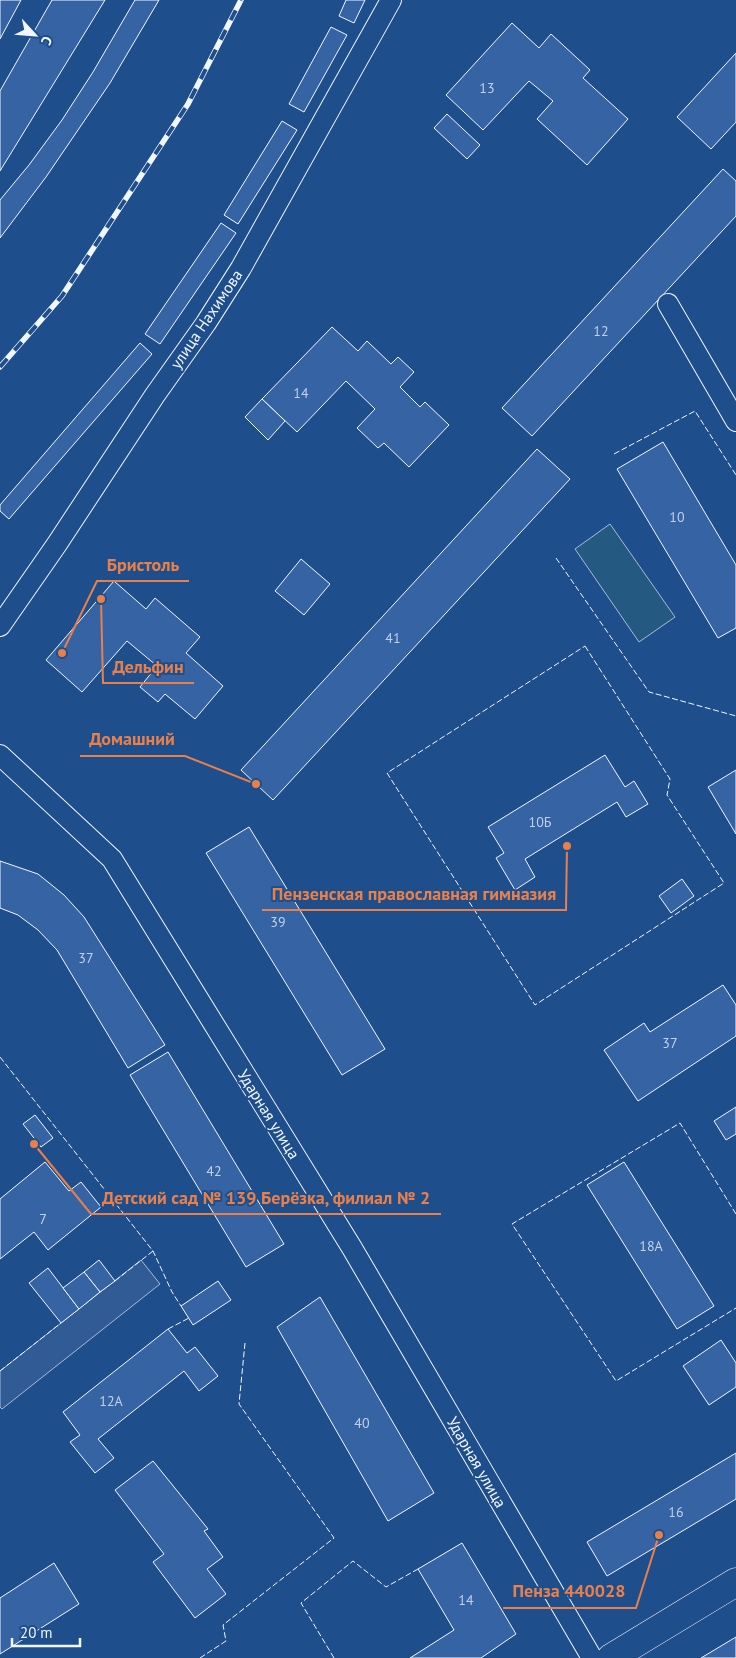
<svg xmlns="http://www.w3.org/2000/svg" width="736" height="1658" viewBox="0 0 736 1658" font-family="'PT Sans',sans-serif">
	<style>
		.green { fill: #245a82; stroke: #a8bbd7 }
		.parking { fill: #305b95; stroke: #a8bbd7 }
		.building { fill: #3563a3; stroke: #f2f6ff }
		.lines { fill: none; stroke-linecap: round; stroke-linejoin: round }
		.minor-casing { stroke: #f2f6ff; stroke-width: 22 }
		.secondary-casing { stroke: #f2f6ff; stroke-width: 29 }
		.minor { stroke: #1f4e8c; stroke-width: 20 }
		.secondary { stroke: #1f4e8c; stroke-width: 28 }
		.rail-casing { stroke: #f2f6ff; stroke-width: 5.5 }
		.rail { stroke: #1f4e8c; stroke-width: 4; stroke-dasharray: 11; stroke-linecap: butt }
		.fence { stroke: #f2f6ff; stroke-width: 1; stroke-dasharray: 6 2.5; stroke-linecap: butt }
		.labels { text-anchor: middle; dominant-baseline: central; stroke-width: 4; stroke-linejoin: round; paint-order: stroke }
		.number-label { font-size: 14px; fill: #c3d1e8 }
		.street-label { font-size: 16px; fill: #f2f6ff; stroke: #1f4e8c }
		.leader { fill: none; stroke: #ea8049; stroke-width: 2 }
		.callout-dot { fill: #ea8049; stroke: #1f4e8c; stroke-width: 2 }
		.callout-label { font-size: 18px; text-anchor: middle; font-weight: bold; fill: #ea8049; stroke: #1f4e8c; stroke-width: 4; stroke-linejoin: round; paint-order: stroke }
	</style>
	<rect width="100%" height="100%" fill="#1f4e8c"/>
	<!-- green -->
	<polygon class="green" points="610,524 675,617 639,642 575,549"/>
	<!-- parking -->
	<polygon class="parking" points="141,1260 160,1284 2,1409 0,1407 0,1371"/>
	<!-- building -->
	<g class="building">
		<polygon points="0,0 21,0 0,39"/>
		<polygon points="52,0 105,0 0,171 0,91"/>
		<polygon points="135,0 159,0 110,83 46,177 0,238 0,200 29,165 62,120 93,72"/>
		<polygon points="346,0 365,0 354,23 339,16"/>
		<polygon points="512,23 539,48 551,34 590,70 583,78 628,119 587,165 537,119 553,101 529,81 483,130 446,95"/>
		<polygon points="331,27 347,35 304,112 289,104"/>
		<polygon points="736,53 736,122 711,149 677,117"/>
		<polygon points="447,114 480,145 467,159 434,128"/>
		<polygon points="282,121 297,130 238,224 224,215"/>
		<polygon points="723,169 736,181 736,216 532,436 502,408"/>
		<polygon points="221,223 236,233 160,344 145,334"/>
		<polygon points="332,327 358,351 367,341 391,364 398,357 414,372 400,387 420,407 425,402 449,425 409,467 384,443 378,448 357,428 375,409 346,381 297,432 262,399"/>
		<polygon points="140,343 152,354 9,519 0,511 0,505"/>
		<polygon points="262,399 285,421 268,440 245,417"/>
		<polygon points="663,442 736,565 736,628 718,638 617,469"/>
		<polygon points="537,449 570,479 273,800 241,770"/>
		<polygon points="301,559 330,584 304,615 275,591"/>
		<polygon points="114,581 146,609 155,598 200,637 186,653 223,686 195,719 165,694 158,702 140,687 157,666 127,641 82,692 46,660"/>
		<polygon points="605,755 625,787 634,781 648,804 626,817 617,802 525,859 535,877 515,890 496,858 504,853 488,827"/>
		<polygon points="736,770 736,834 708,787"/>
		<polygon points="249,827 385,1049 342,1075 206,853"/>
		<polygon points="0,861 38,874 64,895 84,917 165,1045 128,1068 57,950 38,930 18,915 0,908"/>
		<polygon points="682,879 694,896 671,913 659,896"/>
		<polygon points="723,985 736,1005 736,1036 638,1101 604,1050 644,1023 650,1032"/>
		<polygon points="168,1052 284,1244 246,1267 130,1075"/>
		<polygon points="736,1107 736,1134 726,1140 714,1121"/>
		<polygon points="35,1115 53,1138 41,1147 23,1124"/>
		<polygon points="45,1162 69,1191 81,1182 101,1207 48,1250 34,1232 0,1259 0,1199"/>
		<polygon points="624,1162 714,1306 677,1329 587,1185"/>
		<polygon points="99,1260 115,1281 100,1292 84,1272"/>
		<polygon points="48,1268 79,1309 61,1323 29,1283"/>
		<polygon points="84,1272 100,1292 79,1309 63,1288"/>
		<polygon points="218,1281 231,1300 193,1325 181,1306"/>
		<polygon points="320,1297 434,1493 388,1521 277,1327"/>
		<polygon points="168,1329 187,1353 195,1347 218,1376 199,1391 184,1371 98,1439 114,1458 95,1473 70,1442 80,1435 63,1412"/>
		<polygon points="721,1340 736,1363 736,1387 709,1405 683,1366"/>
		<polygon points="736,1453 736,1499 607,1576 587,1542"/>
		<polygon points="153,1461 208,1529 204,1531 223,1557 207,1569 226,1594 195,1618 153,1562 164,1554 115,1490"/>
		<polygon points="462,1543 516,1634 481,1658 410,1658 454,1630 418,1569"/>
		<polygon points="54,1563 79,1604 0,1654 0,1598"/>
		<polygon points="736,1637 736,1658 701,1658"/>
	</g>
	<g class="lines">
		<!-- minor casing -->
		<g class="minor-casing">
			<g id="minor">
				<polyline points="668,304 736,421"/>
				<polyline points="0,626 57,544 155,395 206,323 241,268 391,0"/>
				<polyline points="0,755 112,859 352,1248 592,1658"/>
			</g>
		</g>
		<!-- secondary casing -->
		<g class="secondary-casing">
			<polyline id="secondary" points="611,1658 736,1582"/>
		</g>
		<!-- minor -->
		<use href="#minor" class="minor"/>
		<!-- secondary -->
		<use href="#secondary" class="secondary"/>
		<!-- rail casing -->
		<g class="rail-casing">
			<polyline id="rail" points="0,367 62,296 188,104 241,0"/>
		</g>
		<!-- rail -->
		<use href="#rail" class="rail"/>
		<!-- fence -->
		<g class="fence">
			<polyline points="614,454 695,411 736,475"/>
			<polyline points="556,558 649,692 736,716"/>
			<polygon points="585,646 670,779 667,795 724,883 535,1005 387,773"/>
			<polyline points="0,1057 153,1251 172,1292 181,1306"/>
			<polyline points="736,1214 680,1123 512,1224 616,1381 736,1308"/>
			<polyline points="115,1281 153,1251"/>
			<polyline points="168,1329 189,1318"/>
			<polyline points="0,1371 61,1323"/>
			<polyline points="200,1658 226,1641 223,1625 334,1538 239,1404 245,1343"/>
			<polyline points="334,1658 301,1603 353,1561 386,1587 418,1569"/>
		</g>
	</g>
	<g class="labels">
		<!-- number labels -->
		<g class="number-label">
			<text x="487" y="88">13</text>
			<text x="601" y="331">12</text>
			<text x="301" y="393">14</text>
			<text x="677" y="517">10</text>
			<text x="393" y="638">41</text>
			<text x="540" y="822">10Б</text>
			<text x="278" y="922">39</text>
			<text x="86" y="958">37</text>
			<text x="670" y="1043">37</text>
			<text x="214" y="1171">42</text>
			<text x="43" y="1219">7</text>
			<text x="651" y="1246">18А</text>
			<text x="111" y="1401">12А</text>
			<text x="362" y="1423">40</text>
			<text x="676" y="1512">16</text>
			<text x="466" y="1600">14</text>
		</g>
		<!-- street labels -->
		<g class="street-label">
			<text transform="translate(206 319) rotate(-56)">улица Нахимова</text>
			<text transform="translate(269 1114) rotate(58)">Ударная улица</text>
			<text transform="translate(477 1462) rotate(60)">Ударная улица</text>
		</g>
	</g>
	<!-- callouts -->
	<path class="leader" d="M62 653L97 581H189M101 599L103 683H194M256 784L185 756H80M567 846L566 910H262M34 1144L91 1214H441M659 1535L636 1608H503"/>
	<g class="callout-dot">
		<circle cx="62" cy="653" r="5"/>
		<circle cx="101" cy="599" r="5"/>
		<circle cx="256" cy="784" r="5"/>
		<circle cx="567" cy="846" r="5"/>
		<circle cx="34" cy="1144" r="5"/>
		<circle cx="659" cy="1535" r="5"/>
	</g>
	<g class="callout-label">
		<text x="143" y="571">Бристоль</text>
		<text x="148" y="673">Дельфин</text>
		<text x="132" y="745">Домашний</text>
		<text x="414" y="900">Пензенская православная гимназия</text>
		<text x="266" y="1204">Детский сад № 139 Берёзка, филиал № 2</text>
		<text x="569" y="1597">Пенза 440028</text>
	</g>
	<!-- north arrow -->
	<g transform="translate(35 35) rotate(116)" stroke="#1f4e8c" stroke-width="4" paint-order="stroke">
	<path d="M0-4L9 19L0 12L-9 19Z" fill="#f2f6ff"/>
	<text y="-8" font-size="14" font-weight="bold" text-anchor="middle" fill="#f2f6ff">С</text>
	</g>
	<!-- scale -->
	<path d="M12 1638v8h68v-8" fill="none" stroke="#f2f6ff" stroke-width="2.5"/>
	<text x="20" y="1638" font-size="15" fill="#f2f6ff" stroke="#1f4e8c" stroke-width="4" paint-order="stroke">20 m</text>
</svg>
